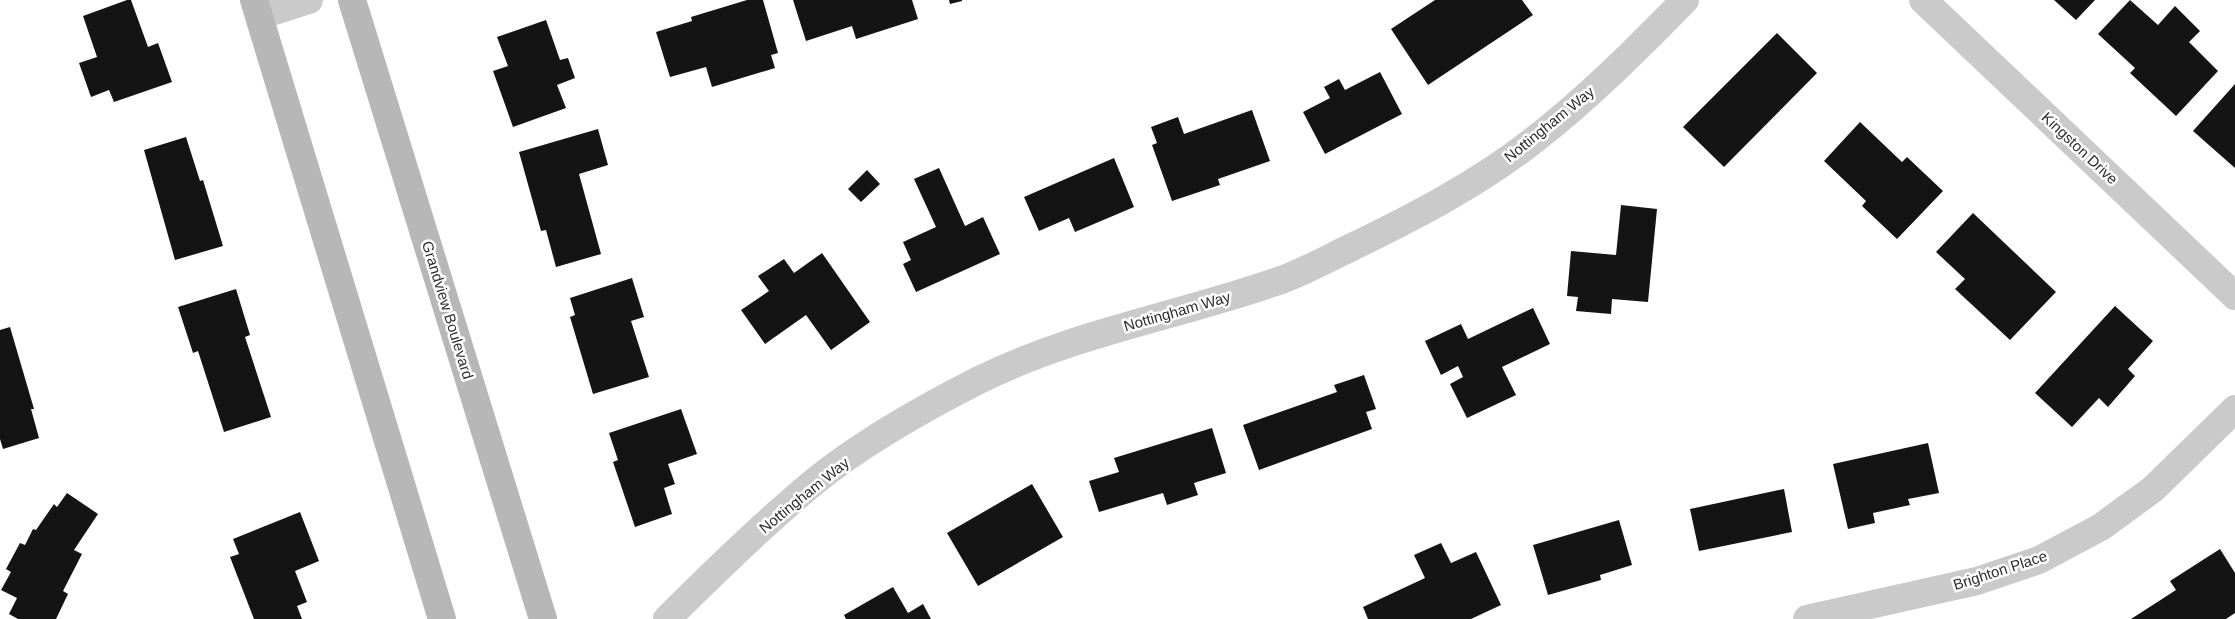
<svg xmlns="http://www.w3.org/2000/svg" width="2235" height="619" viewBox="0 0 2235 619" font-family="Helvetica,sans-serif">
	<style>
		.building { fill: #141414 }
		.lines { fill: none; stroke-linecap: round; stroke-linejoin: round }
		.street { stroke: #cacaca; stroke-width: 28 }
		.secondary { stroke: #b7b7b7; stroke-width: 28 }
		.labels { text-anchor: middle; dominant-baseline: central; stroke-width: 5; stroke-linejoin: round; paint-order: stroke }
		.street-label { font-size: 15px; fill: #2d2d2d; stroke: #fff }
	</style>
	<rect width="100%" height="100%" fill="#fff"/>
	<!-- building -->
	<g class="building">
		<polygon points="127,0 131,0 148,47 158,43 172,82 114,102 109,90 91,97 79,63 97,57 83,16"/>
		<polygon points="747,0 763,0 778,53 771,55 775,68 712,87 706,67 670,77 656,32 692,21 691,17"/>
		<polygon points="793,0 912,0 918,19 856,39 852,26 806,41"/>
		<polygon points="949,0 962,0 962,1 950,4"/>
		<polygon points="1435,0 1522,0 1533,15 1428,85 1391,29"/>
		<polygon points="2054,0 2095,0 2076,20"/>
		<polygon points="2130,0 2158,25 2175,6 2200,31 2189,42 2218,71 2176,116 2130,73 2135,68 2098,34"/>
		<polygon points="546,20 560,60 568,58 575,78 557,85 566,108 513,127 493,71 508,66 497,37"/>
		<polygon points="1777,33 1817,73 1724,167 1683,127"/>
		<polygon points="1380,72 1402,114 1325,154 1303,112 1330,98 1324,87 1339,79 1345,90"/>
		<polygon points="2235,84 2235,168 2193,131"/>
		<polygon points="1252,110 1270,161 1218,179 1220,185 1172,201 1152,145 1157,143 1151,127 1178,117 1184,134"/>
		<polygon points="1860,122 1902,162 1907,157 1943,191 1897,239 1862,206 1866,201 1824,161"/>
		<polygon points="598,129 608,165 579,174 601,254 556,267 546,230 541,231 519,152"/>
		<polygon points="186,137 200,181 203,180 223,246 175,260 144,150"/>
		<polygon points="1114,158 1134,207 1075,232 1069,218 1039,231 1024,197"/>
		<polygon points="939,168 965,226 983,217 1000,254 916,292 903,264 911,260 903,242 936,227 914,179"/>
		<polygon points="867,170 880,184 861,202 848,189"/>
		<polygon points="1621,205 1657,209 1648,302 1612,299 1611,314 1576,311 1578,297 1567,296 1571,251 1616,255"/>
		<polygon points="1973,213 2056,292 2010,340 1955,289 1965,279 1936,252"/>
		<polygon points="822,253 870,322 831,350 806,315 765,344 741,310 769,291 758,276 784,259 794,273"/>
		<polygon points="632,278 644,317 631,321 649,377 593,394 570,317 575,315 570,298"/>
		<polygon points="236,289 250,335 245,337 271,417 224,432 198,351 193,353 178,307"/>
		<polygon points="2115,306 2153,341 2128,369 2135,376 2108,407 2099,398 2072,427 2035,393"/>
		<polygon points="1533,308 1550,344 1502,367 1516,395 1467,418 1450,384 1463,377 1458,366 1441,375 1425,341 1461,324 1468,339"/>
		<polygon points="10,327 34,409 31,409 39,438 3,449 0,439 0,330"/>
		<polygon points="1364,375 1376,409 1366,412 1372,429 1259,470 1243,425 1337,392 1334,385"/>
		<polygon points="681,409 697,454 668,464 675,484 664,488 672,514 635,527 613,462 618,460 609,433"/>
		<polygon points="1212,428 1226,473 1194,483 1198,495 1167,505 1163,493 1099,512 1089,481 1119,472 1114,458"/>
		<polygon points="1928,443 1939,493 1908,499 1910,505 1873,513 1875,523 1848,529 1833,464"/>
		<polygon points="1032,484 1063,537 978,586 947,533"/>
		<polygon points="1784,489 1792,532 1699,551 1690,509"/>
		<polygon points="67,493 98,514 74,550 82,554 63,591 68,594 56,619 18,619 9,614 17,598 1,590 11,572 6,569 20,543 25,545 33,529 36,530 54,504 57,507"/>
		<polygon points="300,512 319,561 295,571 307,602 297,606 302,619 254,619 230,557 239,554 233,539"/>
		<polygon points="1619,520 1632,565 1600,575 1601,580 1548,595 1533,545"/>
		<polygon points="1441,543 1451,563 1476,552 1501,605 1471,619 1368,619 1363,607 1425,578 1414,555"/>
		<polygon points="2220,549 2235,573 2235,613 2226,619 2131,619 2176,590 2170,581"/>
		<polygon points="893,587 908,613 923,604 931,619 846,619 844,615"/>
	</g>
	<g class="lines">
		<!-- street -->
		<g class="street">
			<polyline points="1923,0 2235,296"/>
			<polyline points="259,16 309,0"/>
			<path d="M 667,619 C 714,572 762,525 814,482 C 863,442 922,409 979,380 C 1076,332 1183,315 1284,279 C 1307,270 1329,258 1350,248 C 1414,217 1478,184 1534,140 C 1588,98 1637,49 1685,0"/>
			<polyline points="1807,619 1977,581 2039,560 2101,527 2153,489 2235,409"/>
		</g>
		<!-- secondary -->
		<g class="secondary">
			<polyline points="254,0 442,619"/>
			<polyline points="352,0 543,619"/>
		</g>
	</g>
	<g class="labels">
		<!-- street labels -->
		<g class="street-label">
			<text transform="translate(1549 124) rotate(-39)">Nottingham Way</text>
			<text transform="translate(2080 148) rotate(43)">Kingston Drive</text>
			<text transform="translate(448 310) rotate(73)">Grandview Boulevard</text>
			<text transform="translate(1177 311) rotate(-16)">Nottingham Way</text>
			<text transform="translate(804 495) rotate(-39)">Nottingham Way</text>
			<text transform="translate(2000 570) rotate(-18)">Brighton Place</text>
		</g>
	</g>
</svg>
